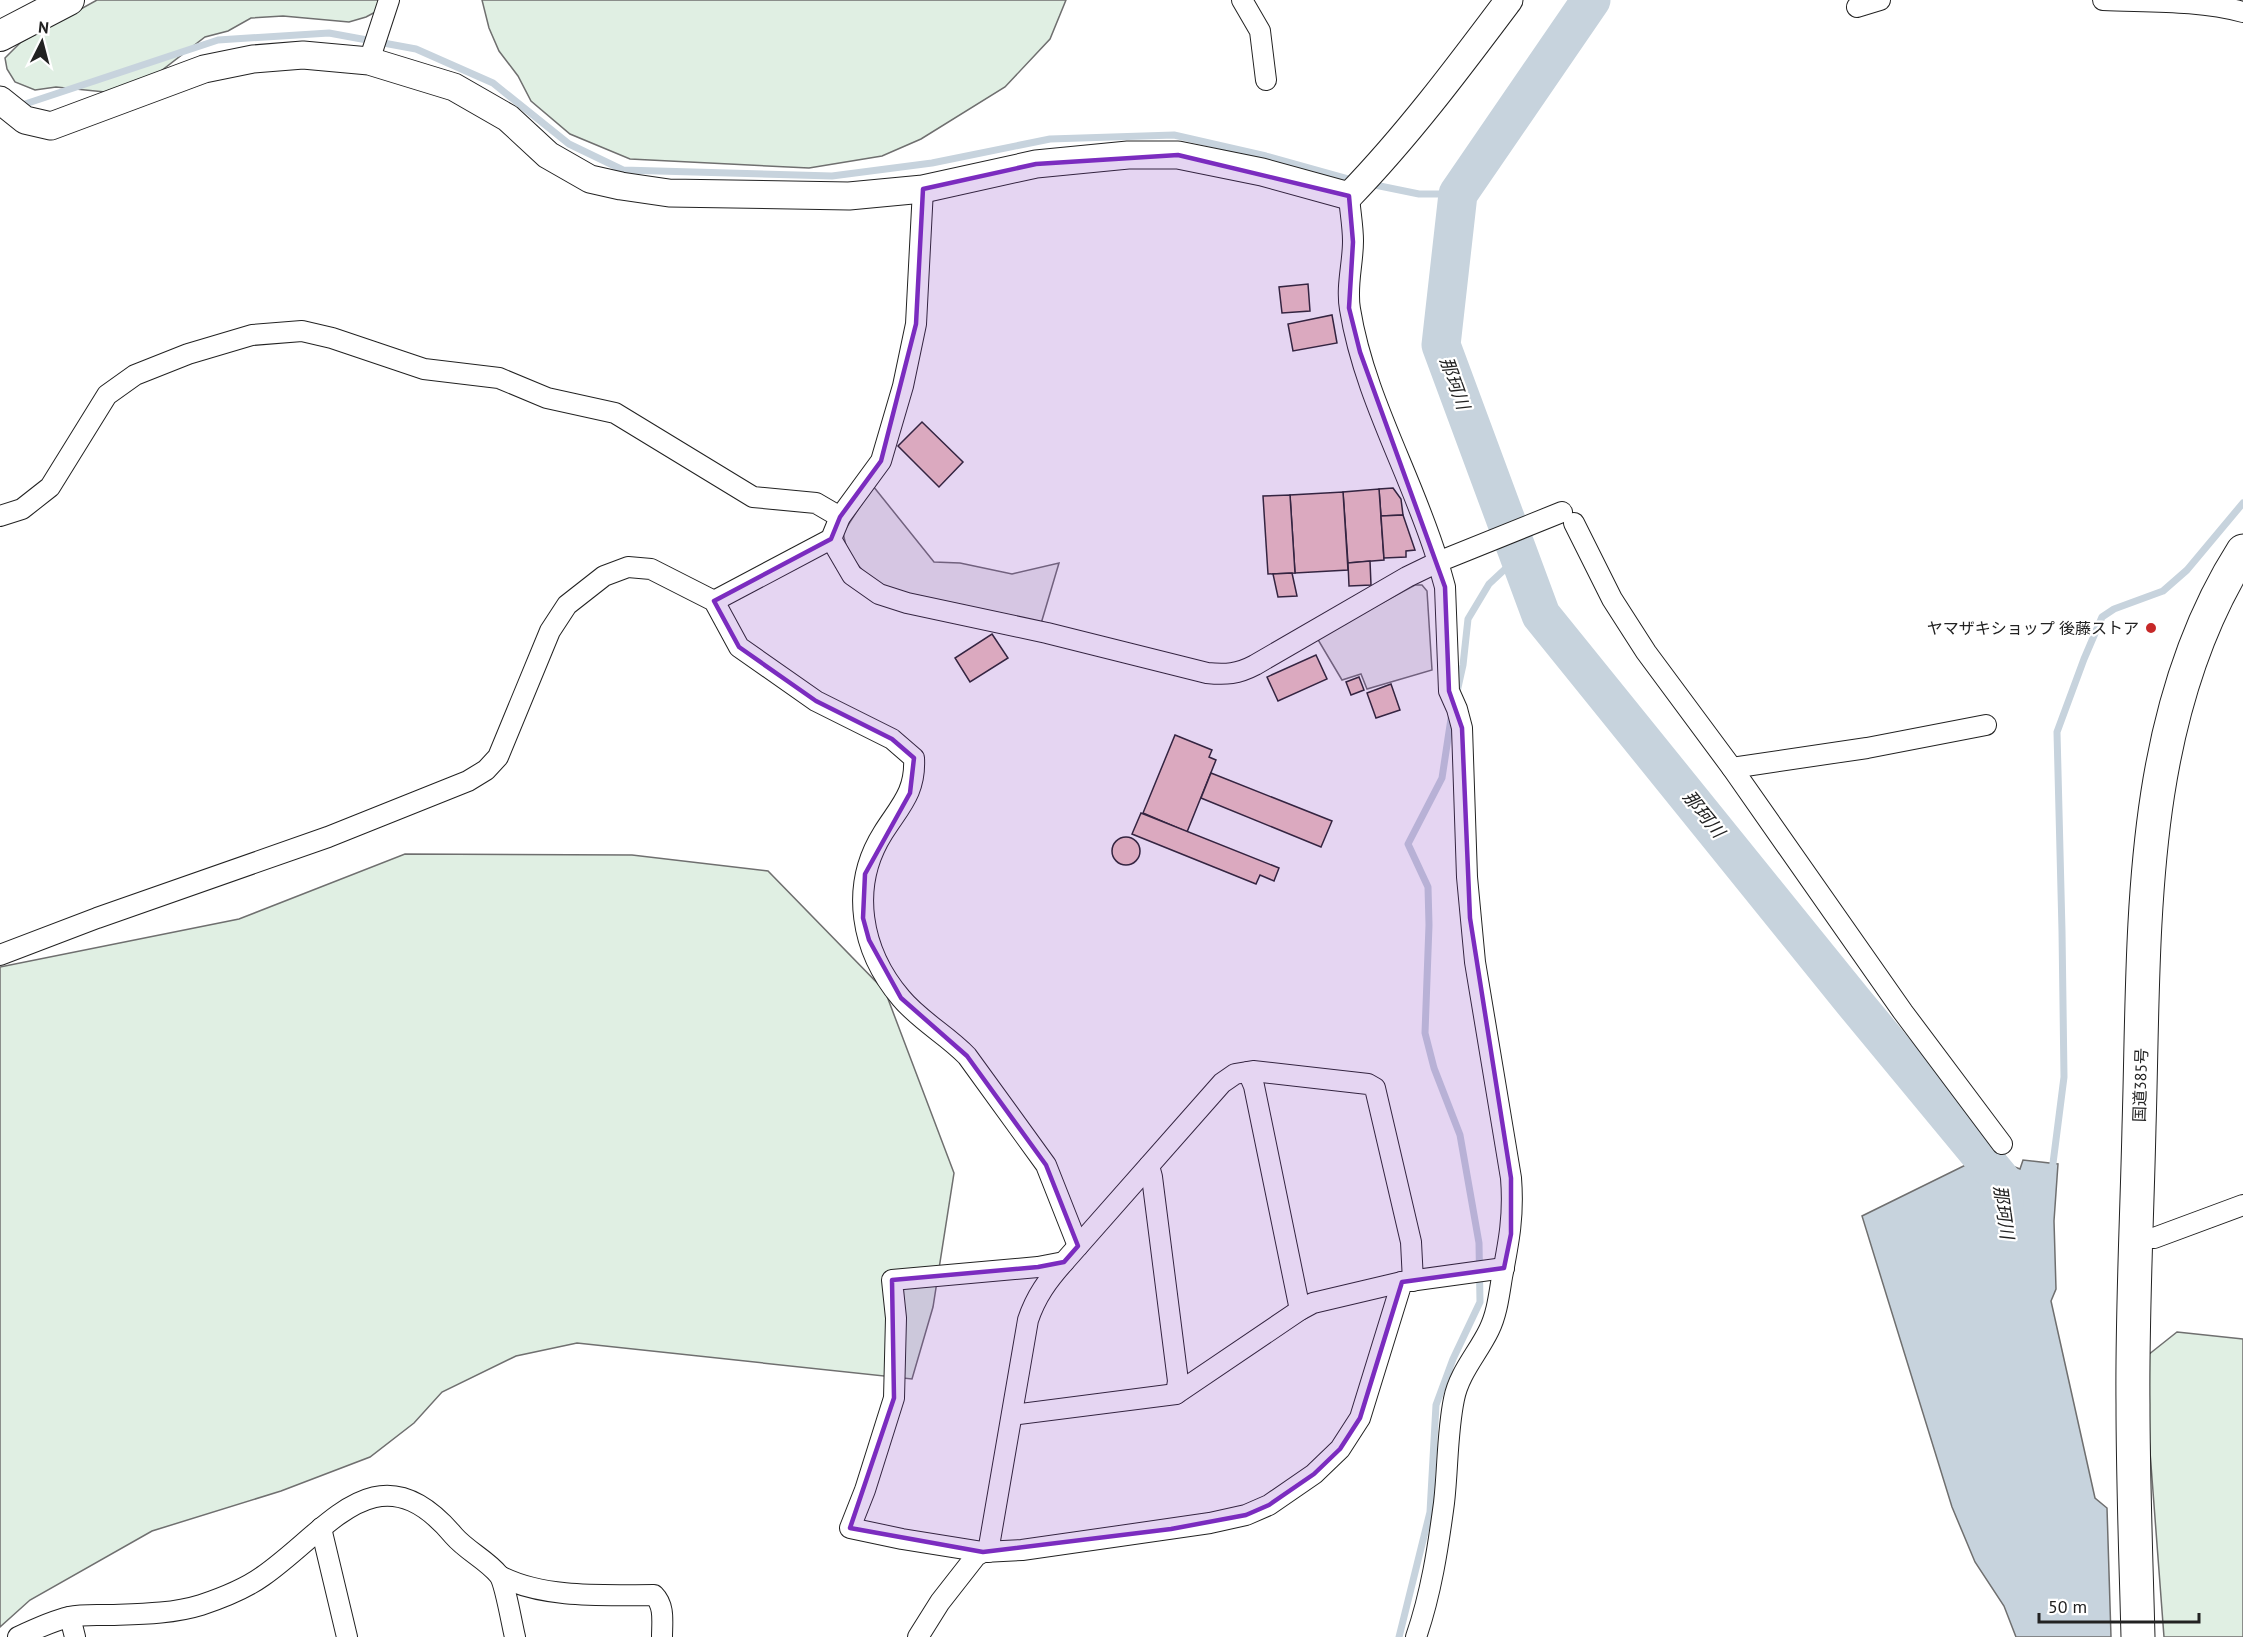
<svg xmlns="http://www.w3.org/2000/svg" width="2243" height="1637" viewBox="0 0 2243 1637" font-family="'PT Sans','Noto Sans JP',sans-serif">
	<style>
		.green { fill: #e0efe3; stroke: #6f6f6f; stroke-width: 1.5 }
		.parking { fill: #ededed; stroke: #6f6f6f; stroke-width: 1.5 }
		.water { fill: #c7d3dd; stroke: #6f6f6f; stroke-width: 1.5 }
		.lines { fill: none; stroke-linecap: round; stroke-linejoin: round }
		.stream { stroke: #c7d3dd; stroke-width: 7 }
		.river { stroke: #c7d3dd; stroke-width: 39 }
		.building { fill: #f3c9c0; stroke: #222; stroke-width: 1.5 }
		.street-casing { stroke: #222; stroke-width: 22 }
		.secondary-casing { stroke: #222; stroke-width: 29 }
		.primary-casing { stroke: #222; stroke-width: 32 }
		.highway-casing { stroke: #222; stroke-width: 35 }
		.street { stroke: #fff; stroke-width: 20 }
		.secondary { stroke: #fff; stroke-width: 27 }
		.primary { stroke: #fff; stroke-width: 30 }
		.highway { stroke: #fff; stroke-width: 33 }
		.marked { fill: #7b2cbf; fill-opacity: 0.2; stroke: #7b2cbf; stroke-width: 4.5; stroke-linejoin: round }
		.poi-dot { fill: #c62828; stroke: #fff; stroke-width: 2 }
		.labels { text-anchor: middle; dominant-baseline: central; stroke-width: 4.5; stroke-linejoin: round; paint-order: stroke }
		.poi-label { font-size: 16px; fill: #222; stroke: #fff; text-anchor: end }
		.street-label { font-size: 16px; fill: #222; stroke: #fff }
		.water-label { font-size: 18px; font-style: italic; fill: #222; stroke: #fff }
	</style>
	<rect width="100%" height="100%" fill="#fff"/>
	<!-- green -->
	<g class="green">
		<polygon points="97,0 398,0 366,17 349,22 283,16 251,18 228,31 205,37 157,74 105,92 56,87 35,90 15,82 7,69 5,58 21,42"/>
		<polygon points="482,0 1066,0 1050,39 1005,87 921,139 882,156 809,168 630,159 570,134 531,101 518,76 499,51 489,28"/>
		<polygon points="405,854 632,855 768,871 885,991 954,1173 933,1307 912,1379 577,1343 516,1356 442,1392 414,1423 370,1457 281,1491 152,1531 30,1600 0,1627 0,967 239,919"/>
		<polygon points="2177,1332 2243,1339 2243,1637 2164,1637 2143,1359"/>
	</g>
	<!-- parking -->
	<g class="parking">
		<polygon points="873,486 934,562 960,563 1012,574 1059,563 1040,627 887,589 865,573 848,554 843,533"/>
		<polygon points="1415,585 1422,585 1427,591 1432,670 1367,689 1361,674 1342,680 1317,638"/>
	</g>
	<!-- water -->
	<polygon class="water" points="1990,1153 1994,1159 2020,1169 2023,1160 2058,1164 2054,1221 2056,1289 2051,1301 2095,1498 2107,1508 2111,1637 2016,1637 2004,1606 1975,1562 1952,1507 1862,1216"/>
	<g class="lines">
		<!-- stream -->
		<g class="stream">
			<polyline points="19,106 218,40 329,33 416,49 493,83 569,144 623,170 832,176 932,163 1050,139 1174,135 1266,156 1356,181"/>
			<polyline points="1370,184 1419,194 1458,194"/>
			<polyline points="1457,692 1463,665 1468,619 1489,584 1519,556"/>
			<polyline points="2052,1171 2064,1077 2062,931 2057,732 2084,659 2102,617 2114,609 2163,591 2187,570 2243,503"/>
			<polyline points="1399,1637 1430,1512 1436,1405 1453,1359 1480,1302 1479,1243 1460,1135 1434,1068 1425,1033 1429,925 1428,887 1408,844 1442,778 1452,712"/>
		</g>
		<!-- river -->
		<polyline class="river" points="1591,0 1458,194 1441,345 1541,615 1853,1001 2002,1181 2004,1203"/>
	</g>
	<!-- building -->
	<g class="building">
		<polygon points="1308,284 1310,311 1282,313 1279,287"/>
		<polygon points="1332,315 1337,343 1293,351 1288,324"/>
		<polygon points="922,422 963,462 939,487 898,446"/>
		<polygon points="1393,488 1401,499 1403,515 1381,516 1379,489"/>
		<polygon points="1379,489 1384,560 1348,563 1343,492"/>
		<polygon points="1343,492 1348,570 1295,573 1290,495"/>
		<polygon points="1290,495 1295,573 1268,574 1263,496"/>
		<polygon points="1403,515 1415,550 1406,551 1406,557 1384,558 1381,516"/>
		<polygon points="1370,561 1371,585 1349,586 1348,563"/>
		<polygon points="1292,573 1297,596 1278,597 1273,574"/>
		<polygon points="992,634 1008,658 970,682 955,658"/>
		<polygon points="1316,655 1327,679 1278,701 1267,677"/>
		<polygon points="1359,677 1364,690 1351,695 1346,682"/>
		<polygon points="1391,684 1400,710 1376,718 1367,693"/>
		<polygon points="1175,735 1212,750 1209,757 1216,760 1187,832 1143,813"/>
		<polygon points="1211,773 1332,821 1321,847 1201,798"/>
		<polygon points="1141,813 1279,868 1274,881 1260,875 1256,884 1132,834"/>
		<circle cx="1126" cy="851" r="14"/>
	</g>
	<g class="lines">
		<!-- street casing -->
		<g class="street-casing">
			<g id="street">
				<polyline points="1242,0 1260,31 1266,80"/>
				<path d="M 2103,0 C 2149,2 2199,0 2243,12"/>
				<polyline points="1857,7 1880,0"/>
				<polyline points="369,61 389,0"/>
				<polyline points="0,516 22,509 50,487 107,395 135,375 188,354 252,335 302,331 332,338 424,369 499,378 547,398 615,413 753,497 816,503 840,517"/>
				<polyline points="1574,523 1612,599 1646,652 1732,768 1903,1012 2002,1144"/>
				<path d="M 831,539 L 852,575 L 879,594 L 907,603 L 1047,633 L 1207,673 C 1226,675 1238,674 1255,665 L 1407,577 L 1438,562 C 1413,478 1364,397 1350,309 C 1346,286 1353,264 1353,241 C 1353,226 1350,211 1349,196"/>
				<polyline points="714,601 831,539 840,517 881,461 903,386 916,324 923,189"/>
				<polyline points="1732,768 1867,748 1986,725"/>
				<path d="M 0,955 L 97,918 L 328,837 L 468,781 L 486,770 L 498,757 L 550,631 L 567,605 L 604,576 L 628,567 L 651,569 L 714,601 L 739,647 L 816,701 L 892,739 L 914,758 C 916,792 900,806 883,833 C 849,887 861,951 901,998 C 920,1021 947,1035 967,1056 L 1046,1165 L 1078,1246"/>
				<polyline points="1248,1072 1254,1086 1300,1310"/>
				<polyline points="1149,1166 1152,1177 1178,1381 1176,1394"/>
				<polyline points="2135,1238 2154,1238 2243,1205"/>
				<polyline points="1012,1415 1176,1394 1300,1310 1313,1303 1402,1282"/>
				<polyline points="321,1528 347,1637"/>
				<polyline points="983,1552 902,1539 850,1528 865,1490 894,1398 896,1318 892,1280 1038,1267 1064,1262"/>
				<path d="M 988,1552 L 1028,1320 C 1036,1296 1048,1280 1064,1262 L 1222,1083 L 1235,1074 L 1253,1071 L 1368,1084 L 1375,1088 L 1411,1242 L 1413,1281"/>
				<path d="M 500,1576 C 544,1599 606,1595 654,1595 C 665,1606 662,1622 662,1637"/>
				<polyline points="70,1617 75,1637"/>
				<path d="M 18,1637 C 35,1629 52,1621 69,1617 C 83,1614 97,1615 110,1615 C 140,1614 172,1614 201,1605 C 222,1598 245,1589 263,1576 C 329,1530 378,1445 454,1536 C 467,1551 487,1560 499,1575 C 505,1583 512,1625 515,1637"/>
				<polyline points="918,1637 940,1602 976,1556 983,1552 1022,1550 1210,1523 1246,1515 1269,1505 1314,1474 1340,1449 1360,1418 1402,1282 1504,1268"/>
				<path d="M 1416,1637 C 1431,1594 1438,1548 1444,1503 C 1448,1469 1447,1433 1454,1399 C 1459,1373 1478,1353 1489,1330 C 1497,1314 1499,1295 1502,1277 C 1509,1241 1514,1215 1511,1178 L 1475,962 L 1467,877 L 1462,728 L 1457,709 L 1449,691 L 1445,587 L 1438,562 L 1562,512"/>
			</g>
		</g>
		<!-- secondary casing -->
		<g class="secondary-casing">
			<path id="secondary" d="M 0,100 L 25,120 L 51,126 L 204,69 L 253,59 L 303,55 L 369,61 L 454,87 L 508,118 L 548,155 L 590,179 L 621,186 L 669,193 L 849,196 L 923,189 L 1036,164 L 1128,155 L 1178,155 L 1262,172 L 1349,196 C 1408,135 1458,68 1509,0"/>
		</g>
		<!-- primary casing -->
		<g class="primary-casing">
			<polyline id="primary" points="0,36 69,0"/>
		</g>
		<!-- highway casing -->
		<g class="highway-casing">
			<path id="highway" d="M 2138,1637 C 2136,1559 2133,1482 2133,1404 C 2132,1312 2137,1219 2139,1127 C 2145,934 2135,720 2243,551"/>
		</g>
		<!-- street -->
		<use href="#street" class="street"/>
		<!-- secondary -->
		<use href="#secondary" class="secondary"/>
		<!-- primary -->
		<use href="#primary" class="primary"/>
		<!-- highway -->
		<use href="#highway" class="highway"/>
	</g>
	<!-- marked area -->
	<path class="marked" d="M 1178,155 L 1349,196 L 1353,242 L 1349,308 L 1360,352 L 1445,587 L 1449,691 L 1462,728 L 1470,918 L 1511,1178 L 1511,1234 L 1504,1268 L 1402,1282 L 1360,1418 L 1340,1449 L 1314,1474 L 1269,1505 L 1246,1515 L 1171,1529 L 983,1552 L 850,1528 L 894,1398 L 892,1280 L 1038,1267 L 1064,1262 L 1078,1246 L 1046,1165 L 967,1056 L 901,998 L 869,940 L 863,918 L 865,874 L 910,793 L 914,758 L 892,739 L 816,701 L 739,647 L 714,601 L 831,539 L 840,517 L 881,461 L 916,324 L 923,189 L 1036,164 Z"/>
	<!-- markers -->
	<circle class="poi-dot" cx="2151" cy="628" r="6"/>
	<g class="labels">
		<!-- poi labels -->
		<g class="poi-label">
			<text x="2139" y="628">ヤマザキショップ 後藤ストア</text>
		</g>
		<!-- street labels -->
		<g class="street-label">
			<text transform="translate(2140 1085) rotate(-88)">国道385号</text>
		</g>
		<!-- water labels -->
		<g class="water-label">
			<text transform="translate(1455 383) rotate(70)">那珂川</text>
			<text transform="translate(1704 814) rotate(51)">那珂川</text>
			<text transform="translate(2004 1212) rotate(82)">那珂川</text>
		</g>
	</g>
	<!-- north arrow -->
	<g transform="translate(42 42) rotate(6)" stroke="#ffffff" stroke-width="4.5" paint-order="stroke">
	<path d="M0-4.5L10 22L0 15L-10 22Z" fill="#222222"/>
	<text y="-9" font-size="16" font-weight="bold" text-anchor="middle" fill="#222222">N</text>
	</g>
	<!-- scale -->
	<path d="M2039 1613v9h160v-9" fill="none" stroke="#222222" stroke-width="3"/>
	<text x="2048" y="1613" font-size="18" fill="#222222" stroke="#ffffff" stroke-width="4.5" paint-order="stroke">50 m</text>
</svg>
